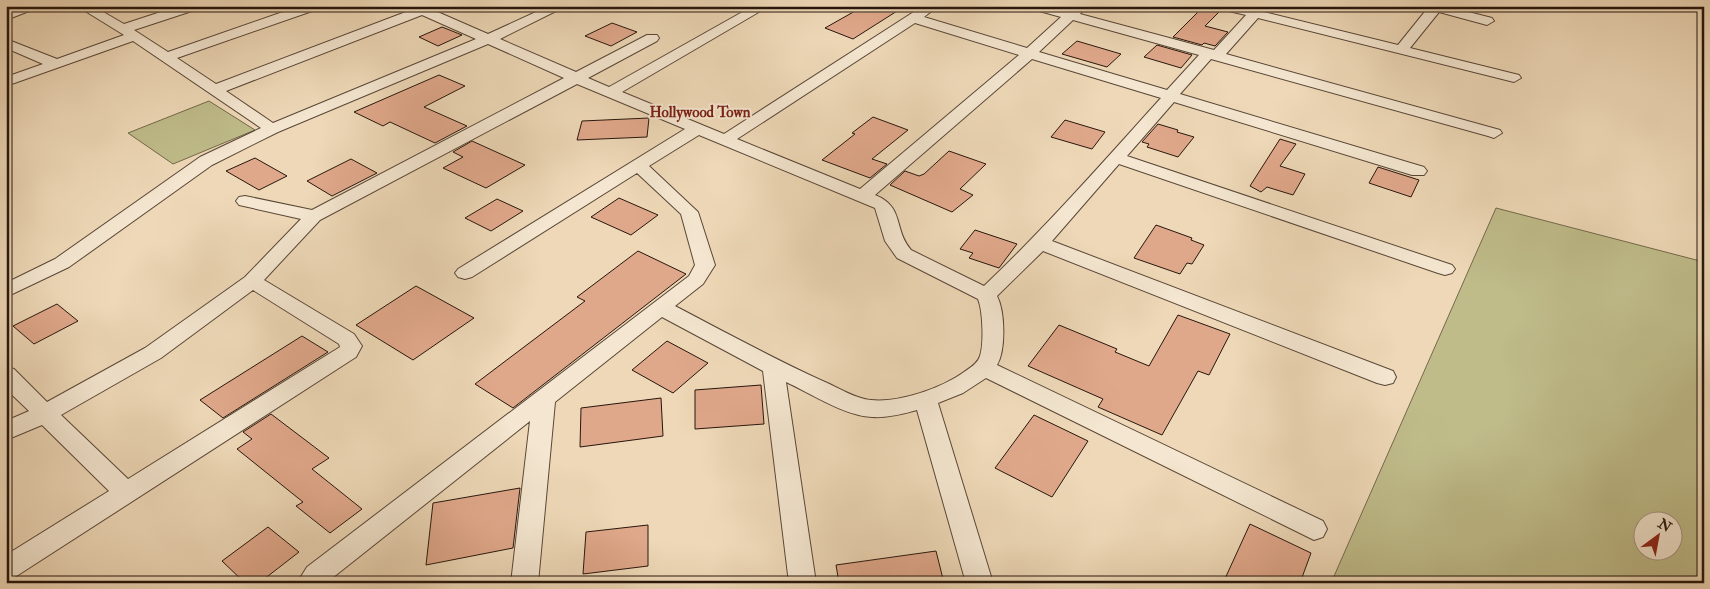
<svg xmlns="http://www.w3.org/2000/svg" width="1710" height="589" viewBox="0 0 1710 589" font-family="'IM FELL Double Pica',serif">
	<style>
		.green { fill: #bfbc8a; stroke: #73694b; fill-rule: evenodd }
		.building { fill: #e0a88b; stroke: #27160c }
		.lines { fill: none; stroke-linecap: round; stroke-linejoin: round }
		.minor-casing { stroke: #594637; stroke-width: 2 }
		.minor { fill: #f4e6d0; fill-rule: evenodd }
		.labels { text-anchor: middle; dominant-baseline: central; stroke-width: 4; stroke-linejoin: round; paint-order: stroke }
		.far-neighbourhood-label { font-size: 15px; font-weight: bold; fill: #7a1f14; stroke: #f4e6d0 }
	</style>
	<rect width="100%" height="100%" fill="#eed8b7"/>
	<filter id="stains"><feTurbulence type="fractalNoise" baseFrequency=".004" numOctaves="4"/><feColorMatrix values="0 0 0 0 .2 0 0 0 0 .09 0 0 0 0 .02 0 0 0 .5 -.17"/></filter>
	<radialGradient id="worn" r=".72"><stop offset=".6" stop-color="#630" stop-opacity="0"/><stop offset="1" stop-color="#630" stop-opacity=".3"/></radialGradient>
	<!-- green -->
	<g class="green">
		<polygon points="209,101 255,130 173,164 128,133"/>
		<path d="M 1496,208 L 1704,262 L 1704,583 L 1331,583 ZM 1642,522 L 1672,522 L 1672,552 L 1642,552 Z"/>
	</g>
	<!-- building -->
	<g class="building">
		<polygon points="864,6 905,6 853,39 825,28"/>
		<polygon points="1204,6 1217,6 1220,11 1205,26 1228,32 1215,46 1204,43 1202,45 1173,37"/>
		<polygon points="612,23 637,32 611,46 585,36"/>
		<polygon points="442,27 462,35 438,46 419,37"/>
		<polygon points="1077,41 1121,54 1107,67 1062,54"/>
		<polygon points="1157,45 1192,55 1181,68 1144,57"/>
		<polygon points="439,75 465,86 424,107 467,126 435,143 390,122 383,126 354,112"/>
		<polygon points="873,117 908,130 872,159 887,164 870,178 822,160 855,134 852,133"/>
		<polygon points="649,118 647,137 577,140 582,121"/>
		<polygon points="1065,120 1105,132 1092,149 1051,137"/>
		<polygon points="1158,124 1178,130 1177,132 1194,137 1178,157 1147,147 1149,144 1142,142"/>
		<polygon points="1280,139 1296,144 1280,166 1305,174 1293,195 1267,187 1261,192 1250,186"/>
		<polygon points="472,141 525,165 486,188 443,168 463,157 453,152"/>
		<polygon points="949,151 986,164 960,189 973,195 952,212 890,185 905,171 919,176 924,174"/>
		<polygon points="255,158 287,176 259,190 226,171"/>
		<polygon points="351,159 377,173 332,196 307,181"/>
		<polygon points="1378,167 1419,180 1411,197 1369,183"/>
		<polygon points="619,198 658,215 631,235 591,217"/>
		<polygon points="497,199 523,211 491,231 465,218"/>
		<polygon points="1156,225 1192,238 1191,240 1204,245 1192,264 1187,263 1180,274 1134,258"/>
		<polygon points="975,230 1017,244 999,268 969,258 973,253 960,249"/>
		<polygon points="638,251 686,274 513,408 475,384 585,301 577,297"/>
		<polygon points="416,286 474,318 413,360 356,325"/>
		<polygon points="57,304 78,321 34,344 13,326"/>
		<polygon points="1178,315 1230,334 1209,375 1198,371 1162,435 1098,407 1103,399 1028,366 1059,325 1117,349 1115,352 1149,366"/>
		<polygon points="302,336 328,352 223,418 200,400"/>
		<polygon points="667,341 708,363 673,393 632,370"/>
		<polygon points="761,385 764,424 695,429 695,390"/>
		<polygon points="661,398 663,436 580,447 581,408"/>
		<polygon points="271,414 329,458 312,469 362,509 330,533 296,506 303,502 237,449 252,439 243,432"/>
		<polygon points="1034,415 1088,441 1052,497 995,468"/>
		<polygon points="520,488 513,548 426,565 433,503"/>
		<polygon points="1250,524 1311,553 1300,583 1223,583"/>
		<polygon points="648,525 648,566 583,574 586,532"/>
		<polygon points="268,527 299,552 259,583 245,583 222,561"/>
		<polygon points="936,551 944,583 839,583 836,565"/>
	</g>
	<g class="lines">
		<!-- minor casing -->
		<g class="minor-casing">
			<g id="minor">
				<polygon points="22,6 42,6 6,20 6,12"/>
				<path d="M 77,6 L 93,6 L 124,24 L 179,6 L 199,6 L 198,9 L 134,30 L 168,52 L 300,6 L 319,6 L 318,9 L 177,58 L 216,84 L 411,10 L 407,6 L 433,6 L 433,10 L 488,34 L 549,6 L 566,6 L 500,39 L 576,72 L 647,35 L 657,35 L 659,38 L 657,41 L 588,78 L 609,87 L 753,6 L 769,6 L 622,92 L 724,134 L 923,6 L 938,6 L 924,17 L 1027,48 L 1061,17 L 1032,9 L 1031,6 L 1053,6 L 1068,10 L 1072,6 L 1082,6 L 1084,9 L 1080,14 L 1214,50 L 1246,15 L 1220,9 L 1219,6 L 1242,6 L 1252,9 L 1255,6 L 1268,6 L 1264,12 L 1398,45 L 1427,9 L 1423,6 L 1445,6 L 1492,18 L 1494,21 L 1487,25 L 1439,12 L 1410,48 L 1519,75 L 1521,78 L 1514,82 L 1258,18 L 1226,54 L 1500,130 L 1502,133 L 1494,138 L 1488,136 L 1211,59 L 1180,94 L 1424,167 L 1427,171 L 1424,175 L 1412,175 L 1174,102 L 1127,156 L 1452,265 L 1455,269 L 1452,273 L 1445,275 L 1438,273 L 1119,164 L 1052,241 L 1393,371 L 1396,377 L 1393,383 L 1385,385 L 1377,383 L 1043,251 L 997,296 C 1005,311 1006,350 997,365 L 1323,521 L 1327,529 L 1323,537 L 1314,540 L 986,378 L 963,393 L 938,403 L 993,583 L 966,583 L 917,410 C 903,414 887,418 872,417 C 845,416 810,393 786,382 L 816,583 L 789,583 L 763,371 L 662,317 L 555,402 L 538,583 L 511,583 L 530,421 L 326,583 L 297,583 L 307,567 L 689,276 L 695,265 L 681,214 L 637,173 L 472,277 L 465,279 L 458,277 L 455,273 L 458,269 L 685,129 L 577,84 L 320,220 L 264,280 L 354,334 L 362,346 L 356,357 L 15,577 L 6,581 L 6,555 L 109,491 L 42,425 L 6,440 L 6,421 L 29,411 L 6,389 L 6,367 L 14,369 L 47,402 L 145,348 L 245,277 L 301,219 L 239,205 L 236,201 L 239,197 L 245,196 L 312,210 L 564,78 L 488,44 L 278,132 L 212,165 L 69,267 L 6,297 L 6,283 L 55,259 L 200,157 L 261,128 L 133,41 L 6,86 L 6,77 L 43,64 L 6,48 L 6,39 L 57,59 L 124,35 ZM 422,15 L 476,39 L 273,123 L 226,91 ZM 1073,20 L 1199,55 L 1167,90 L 1039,52 ZM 915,23 L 1019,55 L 860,189 L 737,139 ZM 1032,59 L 1161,98 C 1103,162 1047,226 984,286 L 911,250 C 893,229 905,207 875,195 ZM 699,135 L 875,208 L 885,241 L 897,258 L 978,299 C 983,311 984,344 980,356 C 978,363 970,368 964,372 C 942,388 899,403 871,400 C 856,399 839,388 825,382 C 774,359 725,332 675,306 L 703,284 L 715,265 L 698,212 L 649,166 ZM 253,290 L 339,344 L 340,347 L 128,479 L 61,415 L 161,358 Z"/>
			</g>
		</g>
		<!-- minor -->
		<use href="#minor" class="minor"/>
	</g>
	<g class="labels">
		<!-- far-neighbourhood labels -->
		<g class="far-neighbourhood-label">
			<text x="700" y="112">Hollywood Town</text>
		</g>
	</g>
	<!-- margin -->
	<rect width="1710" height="589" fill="none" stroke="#eed8b7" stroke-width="25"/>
	<rect x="8" y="8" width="1695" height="574" fill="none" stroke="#27160c" stroke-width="2.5"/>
	<rect x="12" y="12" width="1685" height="564" fill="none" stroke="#27160c"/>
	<!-- north arrow -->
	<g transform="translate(1658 536) rotate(32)"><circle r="24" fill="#f4e6d0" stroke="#a29382"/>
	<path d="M0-4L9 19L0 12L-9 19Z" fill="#8f2418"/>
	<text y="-8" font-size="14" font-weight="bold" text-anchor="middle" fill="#27160c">N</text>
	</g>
	<rect width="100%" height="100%" filter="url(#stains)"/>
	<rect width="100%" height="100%" fill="url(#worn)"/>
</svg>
